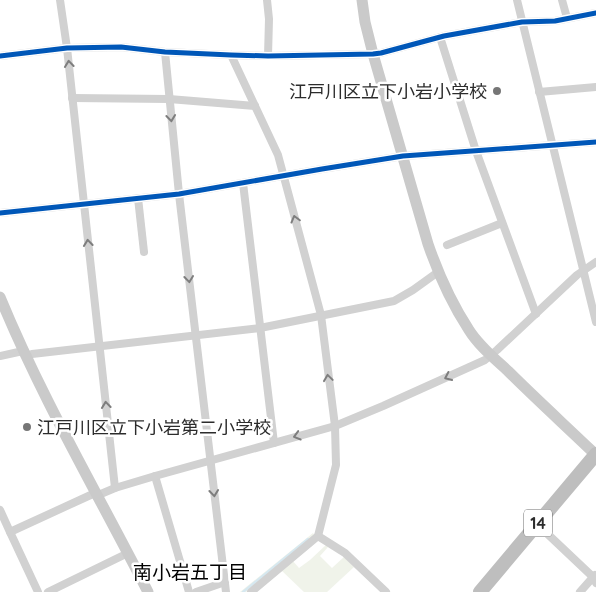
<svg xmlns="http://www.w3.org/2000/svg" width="596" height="592" viewBox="0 0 596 592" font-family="Quicksand,'Noto Sans JP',sans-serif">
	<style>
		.green { fill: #f0f3ea }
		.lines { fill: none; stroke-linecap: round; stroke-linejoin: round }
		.stream { stroke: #d6e8f0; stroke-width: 2.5 }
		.street { stroke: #d1d1d1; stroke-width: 8 }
		.secondary { stroke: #cacaca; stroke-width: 11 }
		.highway { stroke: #bebebe; stroke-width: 14 }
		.cycleway-casing { stroke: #fff; stroke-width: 8 }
		.cycleway { stroke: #0057b8; stroke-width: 5 }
		.oneway { stroke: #7e7e7e }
		.poi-dot { fill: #767676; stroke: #fff; stroke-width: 2 }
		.labels { text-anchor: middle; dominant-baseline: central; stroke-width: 5; stroke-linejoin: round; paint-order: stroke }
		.shield { fill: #fff; stroke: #6b6b6b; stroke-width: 1 }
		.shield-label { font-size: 16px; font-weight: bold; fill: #2c2c2c }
		.poi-label { font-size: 18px; fill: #2c2c2c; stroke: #fff; text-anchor: end }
		.neighbourhood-label { font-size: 19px; fill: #000; stroke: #fff }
	</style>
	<rect width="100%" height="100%" fill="#fff"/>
	<!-- green -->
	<g class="green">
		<polygon points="313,533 315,536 246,592 240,592"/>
		<polygon points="326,545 328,547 320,556 332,568 344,557 354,567 327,592 304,592 280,569 291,559 299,568 310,560"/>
	</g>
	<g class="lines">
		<!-- stream -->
		<polyline class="stream" points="243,592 308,539"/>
		<!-- street -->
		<g class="street">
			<polyline points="60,0 67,48 115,488"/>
			<polyline points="267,0 269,19 268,56"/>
			<polyline points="517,0 596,322"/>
			<polyline points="562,0 567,18"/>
			<polyline points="440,37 476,151 536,314"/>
			<polyline points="165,52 179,194 226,592"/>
			<polyline points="231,55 278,155 321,315 335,426 336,465 318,536 251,592"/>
			<polyline points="0,56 67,48 121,47 165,52 231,55 268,56 373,54 381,53 444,36 522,22 555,21 596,13"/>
			<polyline points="539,92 596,87"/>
			<polyline points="72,98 169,99 255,106"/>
			<polyline points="243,183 274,443"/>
			<polyline points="138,198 144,252"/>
			<polyline points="0,213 179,194 322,169 403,156 596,142"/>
			<polyline points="447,245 502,223"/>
			<polyline points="0,356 23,351"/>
			<polyline points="26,356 32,354 260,328 394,301 413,290 438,272"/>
			<polyline points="155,476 189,592"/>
			<polyline points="96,496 115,488 155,476 335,426 383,406 485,360 497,350 577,275 596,262"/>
			<polyline points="0,510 10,532 95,493"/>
			<polyline points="537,524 593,577 596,583"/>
			<polyline points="10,532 38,592"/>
			<polyline points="318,536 345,553 386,592"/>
			<polyline points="48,592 128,553"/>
			<polyline points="196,592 225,582"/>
			<polyline points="580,592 595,575"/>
		</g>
		<!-- secondary -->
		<g class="secondary">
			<path d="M 362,0 L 365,22 L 373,54 L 428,244 C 438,273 452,304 469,330 C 479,346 494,358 508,371 C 537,400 567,427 596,455"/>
			<path d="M 0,297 C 42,399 98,494 148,592"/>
		</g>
		<!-- highway -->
		<polyline class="highway" points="480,592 596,454"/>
		<!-- cycleway casing -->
		<g class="cycleway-casing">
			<g id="cycleway">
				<polyline points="0,56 67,48 121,47 165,52 231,55 268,56 373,54 381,53 444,36 522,22 555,21 596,13"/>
				<polyline points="0,213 179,194 322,169 403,156 596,142"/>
			</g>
		</g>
		<!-- cycleway -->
		<use href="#cycleway" class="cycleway"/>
	</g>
	<!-- one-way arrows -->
	<defs><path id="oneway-chevron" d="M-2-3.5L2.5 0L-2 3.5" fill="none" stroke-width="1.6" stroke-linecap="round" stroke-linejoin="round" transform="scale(1.25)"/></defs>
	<g class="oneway">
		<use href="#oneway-chevron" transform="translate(69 64) rotate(-96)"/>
		<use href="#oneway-chevron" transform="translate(171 118) rotate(84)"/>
		<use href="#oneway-chevron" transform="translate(295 219) rotate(-105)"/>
		<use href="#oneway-chevron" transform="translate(88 243) rotate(-96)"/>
		<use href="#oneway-chevron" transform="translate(189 279) rotate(83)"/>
		<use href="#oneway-chevron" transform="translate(448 377) rotate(155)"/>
		<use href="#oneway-chevron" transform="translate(328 378) rotate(-98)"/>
		<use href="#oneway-chevron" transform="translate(106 405) rotate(-96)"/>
		<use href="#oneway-chevron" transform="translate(297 436) rotate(164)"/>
		<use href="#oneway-chevron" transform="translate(214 493) rotate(84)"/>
	</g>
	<!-- markers -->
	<g class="poi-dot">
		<circle cx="497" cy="91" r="5"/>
		<circle cx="27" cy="427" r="5"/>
	</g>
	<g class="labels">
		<!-- shield labels -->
		<rect class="shield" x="524" y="509.5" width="28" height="27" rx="4"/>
		<g class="shield-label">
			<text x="538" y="523">14</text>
		</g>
		<!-- poi labels -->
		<g class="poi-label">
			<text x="487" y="91">江戸川区立下小岩小学校</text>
			<text x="37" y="427" text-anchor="start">江戸川区立下小岩第二小学校</text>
		</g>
		<!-- neighbourhood labels -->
		<g class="neighbourhood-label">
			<text x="190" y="572">南小岩五丁目</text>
		</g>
	</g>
</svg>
